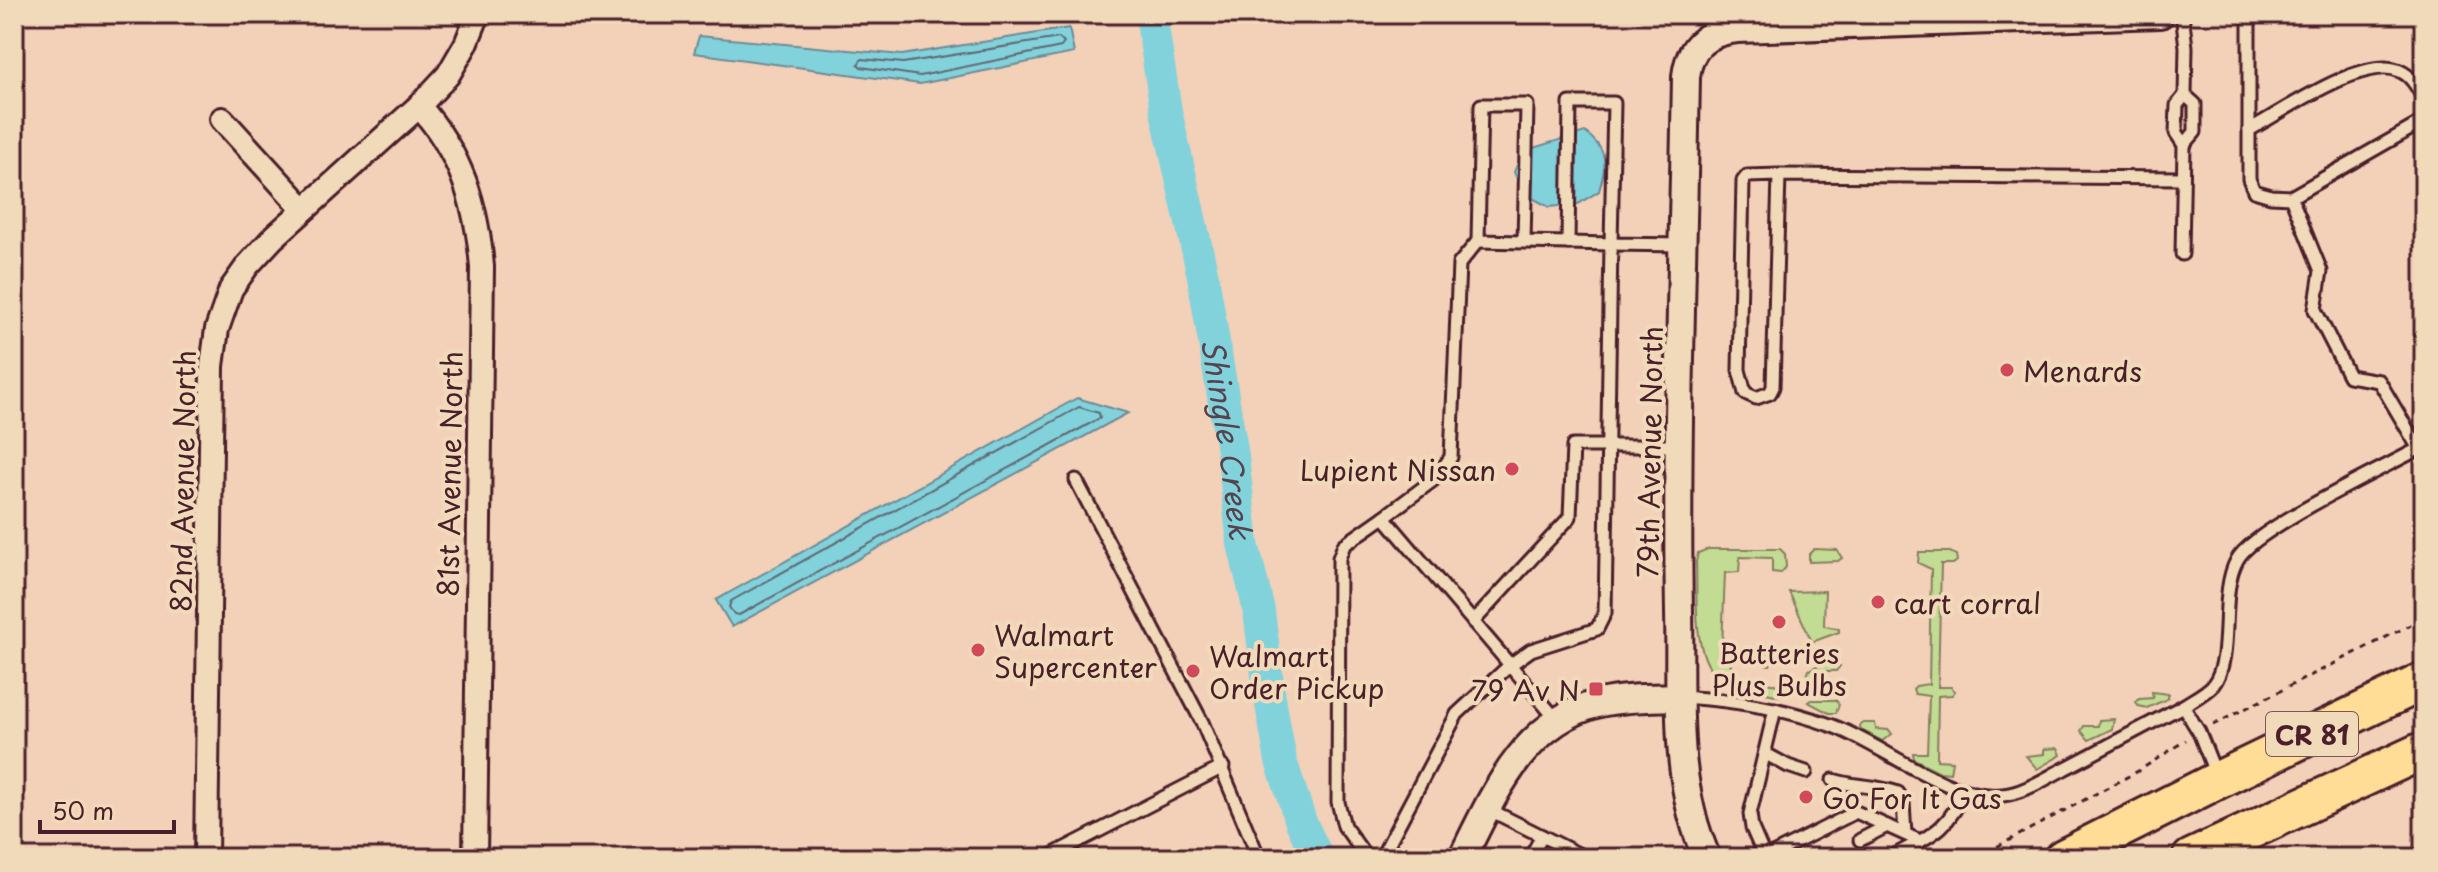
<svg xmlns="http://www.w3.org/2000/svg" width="2438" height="872" viewBox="0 0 2438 872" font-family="'Playpen Sans',sans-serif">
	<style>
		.green { fill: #c2dc93; stroke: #867e5f; stroke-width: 2 }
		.water { fill: #82d2dc; stroke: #6c8a95; stroke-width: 2 }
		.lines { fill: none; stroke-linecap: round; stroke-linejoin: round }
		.shore { stroke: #606772; stroke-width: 2 }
		.river { stroke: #82d2dc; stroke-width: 32 }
		.service-casing { stroke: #4a1f2b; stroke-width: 17 }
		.minor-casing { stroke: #4a1f2b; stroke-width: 28 }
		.tertiary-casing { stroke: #4a1f2b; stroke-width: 32 }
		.trunk-casing { stroke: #4a1f2b; stroke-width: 42 }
		.path { stroke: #4a1f2b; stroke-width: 3; stroke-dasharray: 6 6; stroke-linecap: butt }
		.service { stroke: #f1dab9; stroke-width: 11 }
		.minor { stroke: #f1dab9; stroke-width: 22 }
		.tertiary { stroke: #f1dab9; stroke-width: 26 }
		.trunk { stroke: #ffdd96; stroke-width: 36 }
		.rail-casing { stroke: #4a1f2b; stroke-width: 8 }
		.rail { stroke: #f1dab9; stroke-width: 5; stroke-dasharray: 15; stroke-linecap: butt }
		.poi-dot { fill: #d1495b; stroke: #f1dab9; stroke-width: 3 }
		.labels { text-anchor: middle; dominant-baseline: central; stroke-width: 8; stroke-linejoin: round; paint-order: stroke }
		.shield { fill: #f1dab9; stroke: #7c5756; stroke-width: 2 }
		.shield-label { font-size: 26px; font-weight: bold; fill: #4a1f2b }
		.poi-label { font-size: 28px; fill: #4a1f2b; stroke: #f1dab9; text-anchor: start }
		.street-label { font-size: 28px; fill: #4a1f2b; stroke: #f1dab9 }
		.water-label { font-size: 30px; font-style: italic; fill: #55434e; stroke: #f1dab9 }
	</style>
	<rect width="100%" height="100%" fill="#f3d1b8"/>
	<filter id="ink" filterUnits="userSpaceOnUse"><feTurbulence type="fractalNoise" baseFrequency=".0125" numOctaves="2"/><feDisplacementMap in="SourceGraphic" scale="16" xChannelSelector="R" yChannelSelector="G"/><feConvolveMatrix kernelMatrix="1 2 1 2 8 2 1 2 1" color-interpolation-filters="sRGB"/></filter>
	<g filter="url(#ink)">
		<!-- green -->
		<g class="green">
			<path d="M 1708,549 L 1780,549 L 1785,554 L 1786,567 L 1781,573 L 1772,572 L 1772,558 L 1740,557 L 1739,572 L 1725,573 L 1722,647 L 1739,681 L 1783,685 L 1784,692 L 1779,696 C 1763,692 1745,690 1729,684 C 1689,669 1698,596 1696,562 L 1698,553 Z"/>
			<polygon points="1814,549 1837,550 1842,558 1838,561 1809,562 1809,554"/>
			<polygon points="1919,552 1950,552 1956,555 1957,561 1953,564 1941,564 1938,687 1951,687 1955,691 1952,695 1938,696 1937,760 1952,761 1950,773 1940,772 1914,759 1913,753 1927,753 1929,696 1915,694 1913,689 1916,686 1929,684 1931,569 1918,563"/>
			<polygon points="1825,591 1824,626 1839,629 1839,632 1812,642 1789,592"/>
			<polygon points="1765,648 1772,661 1770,665 1750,661 1750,657"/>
			<polygon points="1833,658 1840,666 1836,671 1824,671 1822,678 1807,676 1809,670"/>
			<polygon points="2152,692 2169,694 2167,699 2147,708 2138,706 2136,702 2139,699 2153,698"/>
			<polygon points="1811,700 1836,700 1839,704 1836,713 1829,713 1808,702"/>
			<polygon points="2114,719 2112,729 2089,740 2081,731 2084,726 2098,726 2099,720"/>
			<polygon points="1861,723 1875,723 1876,729 1889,730 1892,734 1882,741 1863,731 1859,726"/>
			<polygon points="2058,748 2061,755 2037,769 2026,756 2044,754 2044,749"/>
		</g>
		<!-- water -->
		<g class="water">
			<polygon points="1069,28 1074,53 920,84 694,53 699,36 902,55"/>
			<path d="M 1585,132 C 1609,151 1607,163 1599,191 L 1578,204 L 1549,207 L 1523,193 L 1514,172 L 1523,151 Z"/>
			<polygon points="1077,398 1128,413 732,627 716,600"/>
		</g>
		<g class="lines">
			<!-- shore -->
			<g class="shore">
				<polygon points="1059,38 1064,43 1061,47 920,76 861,67 858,64 862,59 903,63"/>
				<polygon points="1079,407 1099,413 1100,418 739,615 734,614 729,607 731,601"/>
			</g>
			<!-- river -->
			<path class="river" id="s1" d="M 1151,14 L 1166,111 L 1203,276 L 1233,456 L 1243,544 L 1259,611 L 1270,699 L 1281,761 L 1301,822 L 1318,858"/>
			<!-- service casing -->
			<g class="service-casing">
				<g id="service">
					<polyline points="2182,14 2186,47 2185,95 2177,105 2176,133 2184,145 2195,132 2195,104 2185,95"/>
					<polyline points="2249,14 2249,179 2254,191 2271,196 2291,197 2424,121"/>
					<path d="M 2249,130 C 2282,112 2365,54 2400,71 C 2412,76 2418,89 2424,99"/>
					<polyline points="1779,175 1747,176 1743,181 1739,370 1745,393 1756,398 1770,393 1773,387 1779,175 2183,178"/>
					<polyline points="2291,197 2321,271 2315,310 2349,376 2379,381 2419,449"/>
					<polyline points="1478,241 1459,264 1451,457 1436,478 1384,517 1557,720"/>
					<polyline points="1524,242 1527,105 1481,105 1478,241 1568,243 1570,103 1614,103 1611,244 1683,245"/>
					<polyline points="2182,254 2184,145"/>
					<polyline points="1076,480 1202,722 1259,858"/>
					<polyline points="1473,622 1570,517 1573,446 1678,446"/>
					<path d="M 1680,697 C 1732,700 1781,707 1830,725 C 1882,743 1947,801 2003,795 C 2024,793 2046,778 2064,769 C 2104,748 2143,727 2183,706 L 2199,732 L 2216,775"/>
					<path d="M 2183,706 C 2192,700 2206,693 2213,685 C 2235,657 2218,594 2237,560 C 2253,529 2386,467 2424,446"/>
					<polyline points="1766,754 1788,766 1806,772"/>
					<path d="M 1833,780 C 1854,787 1876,785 1898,793 L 1903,802 L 1905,834"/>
					<polyline points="1488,809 1586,858"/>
					<polyline points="1860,840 1887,826"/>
					<polyline points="1046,858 1223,767"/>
					<polyline points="1367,858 1344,826 1338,802 1339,558 1344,545 1384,517"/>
					<polyline points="1381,858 1457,714 1510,665 1531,650 1597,629 1605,613 1611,244 1568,243"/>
					<polyline points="1530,858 1542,836"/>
					<polyline points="1765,858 1856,812 1920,841"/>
					<polyline points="1765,858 1752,828 1750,814 1775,709"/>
					<path d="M 1890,858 C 1926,837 1949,832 1964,790"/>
				</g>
			</g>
			<!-- minor casing -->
			<g class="minor-casing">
				<g id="minor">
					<path d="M 419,106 C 461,153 477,205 482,267 L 475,858"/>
					<polyline points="222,119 304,209"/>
					<polyline points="206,858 212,366 217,329 231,289 248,265 273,238 419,106 448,75 466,44 478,14"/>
				</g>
			</g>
			<!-- tertiary casing -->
			<g class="tertiary-casing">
				<g id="tertiary">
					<path d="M 1462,858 C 1494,794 1524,721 1600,703 C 1626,697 1654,698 1680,697"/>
					<path d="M 1707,858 C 1672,780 1681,695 1679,612 C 1676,434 1683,255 1686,77 C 1689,46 1707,32 1737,29 L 2160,14"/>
				</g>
			</g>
			<!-- trunk casing -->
			<g class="trunk-casing">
				<g id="trunk">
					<polyline points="2063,858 2218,780 2424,681"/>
					<polyline points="2191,858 2424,750"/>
				</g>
			</g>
			<!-- path -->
			<g class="path">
				<polyline points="2213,725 2424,618"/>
				<polyline points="1976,858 2140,770 2186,740"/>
			</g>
			<!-- service -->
			<use href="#service" class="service"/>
			<!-- minor -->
			<use href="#minor" class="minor"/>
			<!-- tertiary -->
			<use href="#tertiary" class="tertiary"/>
			<!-- trunk -->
			<use href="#trunk" class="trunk"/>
			<!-- rail casing -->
			<g class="rail-casing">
				<polyline id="rail" points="2402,858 2424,848"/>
			</g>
			<!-- rail -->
			<use href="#rail" class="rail"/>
		</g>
	</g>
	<!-- markers -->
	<g class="poi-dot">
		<circle cx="2007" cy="370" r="8"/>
		<circle cx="1512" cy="469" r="8"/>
		<circle cx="1878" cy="602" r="8"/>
		<circle cx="1779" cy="622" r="8"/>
		<circle cx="978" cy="650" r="8"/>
		<circle cx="1193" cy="671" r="8"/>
		<rect x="1588" y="681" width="16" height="16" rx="4"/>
		<circle cx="1806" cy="797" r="8"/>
	</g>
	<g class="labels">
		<!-- shield labels -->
		<rect class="shield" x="2266" y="712" width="92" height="44" rx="6"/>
		<g class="shield-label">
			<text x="2312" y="734">CR 81</text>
		</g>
		<!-- poi labels -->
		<g class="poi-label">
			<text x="2023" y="370">Menards</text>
			<text x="1496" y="469" text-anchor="end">Lupient Nissan</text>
			<text x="1894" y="602">cart corral</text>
			<text x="994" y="634">Walmart<tspan x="994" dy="32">Supercenter</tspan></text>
			<text x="1779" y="652" text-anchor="middle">Batteries<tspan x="1779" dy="32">Plus Bulbs</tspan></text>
			<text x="1209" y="655">Walmart<tspan x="1209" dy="32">Order Pickup</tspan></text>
			<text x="1580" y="689" text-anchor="end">79 Av N</text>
			<text x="1822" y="797">Go For It Gas</text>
		</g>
		<!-- street labels -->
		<g class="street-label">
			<text transform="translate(1649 452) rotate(-89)">79th Avenue North</text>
			<text transform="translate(449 474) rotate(-89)">81st Avenue North</text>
			<text transform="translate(182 481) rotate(-89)">82nd Avenue North</text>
		</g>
		<!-- water labels -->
		<g class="water-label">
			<text stroke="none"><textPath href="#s1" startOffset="432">Shingle Creek</textPath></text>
		</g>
	</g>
	<!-- margin -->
	<rect width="2438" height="872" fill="none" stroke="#f1dab9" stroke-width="48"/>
	<rect x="24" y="24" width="2390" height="824" fill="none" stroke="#4a1f2b" stroke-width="3" filter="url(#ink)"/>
	<!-- scale -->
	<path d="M40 820v12h134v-12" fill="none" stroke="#4a1f2b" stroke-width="4"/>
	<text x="52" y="820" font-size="24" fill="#4a1f2b" stroke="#f1dab9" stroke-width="6" paint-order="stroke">50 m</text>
</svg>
